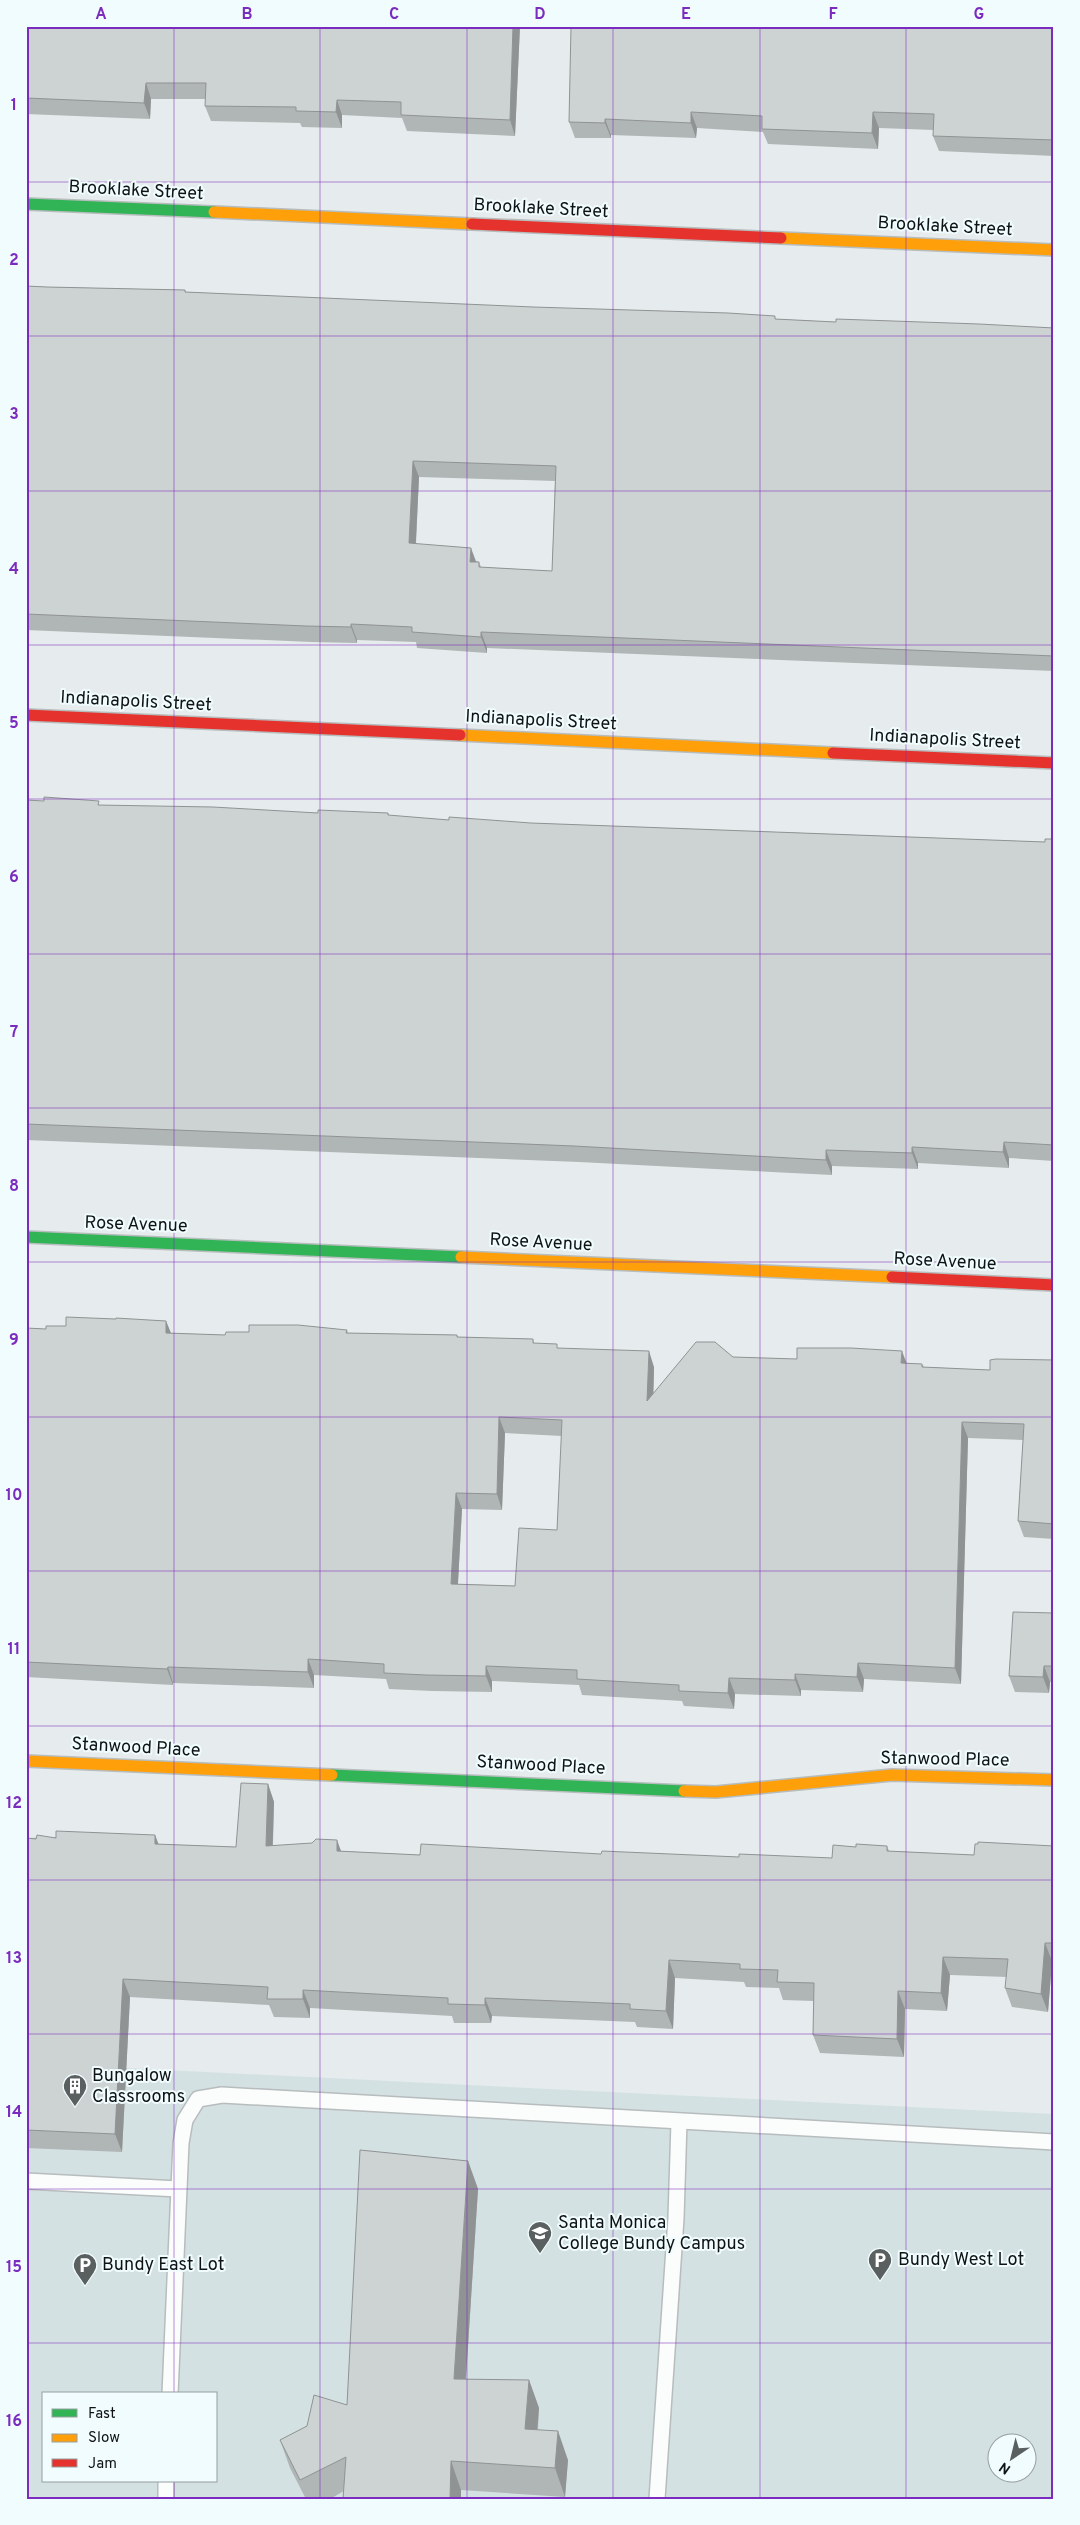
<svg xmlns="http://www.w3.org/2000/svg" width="1080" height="2525" viewBox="0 0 1080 2525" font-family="Overpass,sans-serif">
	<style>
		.built { fill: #d4e1e3; fill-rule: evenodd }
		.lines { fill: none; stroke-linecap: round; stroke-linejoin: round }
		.lane-casing { stroke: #b7bcbd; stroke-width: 18 }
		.fast-casing { stroke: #b7bcbd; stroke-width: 14 }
		.slow-casing { stroke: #b7bcbd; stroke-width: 14 }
		.jam-casing { stroke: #b7bcbd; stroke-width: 14 }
		.lane { stroke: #fbfcfc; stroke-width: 15 }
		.fast { stroke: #30b455; stroke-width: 11 }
		.slow { stroke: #ff9f0a; stroke-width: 11 }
		.jam { stroke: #e5322d; stroke-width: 11 }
		.wall { fill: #b0b5b5; fill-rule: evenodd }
		.shaded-wall { fill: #909394 }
		.building { fill: #cdd2d3; stroke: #909394; fill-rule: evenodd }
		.grid { fill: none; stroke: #7b2cbf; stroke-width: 1; stroke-opacity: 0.55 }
		.labels { text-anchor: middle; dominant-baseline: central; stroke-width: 4; stroke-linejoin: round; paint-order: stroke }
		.street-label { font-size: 18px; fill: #0f1314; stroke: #f0fcfd }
		.poi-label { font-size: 18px; fill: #0f1314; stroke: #f0fcfd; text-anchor: start }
		.neatline { fill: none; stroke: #7b2cbf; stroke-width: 2 }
		.grid-label { font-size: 16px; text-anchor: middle; font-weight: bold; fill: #7b2cbf }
	</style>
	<rect width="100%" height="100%" fill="#e6eced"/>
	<!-- built -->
	<path class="built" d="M 26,2063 L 1054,2114 L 1054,2499 L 26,2499 ZM 44,2394 L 216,2394 L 216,2481 L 44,2481 ZM 998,2442 L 1028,2442 L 1028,2472 L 998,2472 Z"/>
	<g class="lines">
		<!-- lane casing -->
		<g class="lane-casing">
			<g id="lane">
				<polyline points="26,2181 178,2189"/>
				<polyline points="170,2394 181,2143 185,2120 198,2099 222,2095 1054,2142"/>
				<polyline points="166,2499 166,2481"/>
				<polyline points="657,2499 676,2218 679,2122"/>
			</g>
		</g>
		<!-- fast casing -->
		<g class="fast-casing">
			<g id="fast">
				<polyline points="26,204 214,212"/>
				<polyline points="26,1237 461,1257"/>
				<polyline points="332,1775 684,1791"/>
			</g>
		</g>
		<!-- slow casing -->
		<g class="slow-casing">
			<g id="slow">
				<polyline points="214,212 472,224"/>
				<polyline points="781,238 1054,250"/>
				<polyline points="460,735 833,753"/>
				<polyline points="461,1257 892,1277"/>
				<polyline points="26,1761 332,1775"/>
				<polyline points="684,1791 716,1792 892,1775 1054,1780"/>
			</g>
		</g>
		<!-- jam casing -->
		<g class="jam-casing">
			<g id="jam">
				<polyline points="472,224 781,238"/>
				<polyline points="26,715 460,735"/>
				<polyline points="833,753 1054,763"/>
				<polyline points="892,1277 1054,1285"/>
			</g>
		</g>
		<!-- lane -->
		<use href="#lane" class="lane"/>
		<!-- fast -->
		<use href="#fast" class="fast"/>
		<!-- slow -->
		<use href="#slow" class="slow"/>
		<!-- jam -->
		<use href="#jam" class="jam"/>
	</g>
	<!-- wall -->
	<g class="wall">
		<polygon points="26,26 520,26 515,136 407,131 402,118 342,115 342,128 302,127 300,123 211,121 205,106 206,99 151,99 150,119 26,114"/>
		<polygon points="1054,26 1054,156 939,151 933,136 934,130 879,128 878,149 768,144 763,132 697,128 696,138 611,135 611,138 575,138 569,122"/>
		<path d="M 26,286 L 47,287 L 185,290 L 186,292 L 836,322 L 1054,328 L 1054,671 L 487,648 L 487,653 L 417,648 L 416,642 L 357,640 L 357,643 L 312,642 L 26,630 ZM 419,477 L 555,481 L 552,571 L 481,567 L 479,562 L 416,544 Z"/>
		<polygon points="26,800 100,805 318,813 388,813 389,816 449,820 1045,842 1054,839 1054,1161 1009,1158 1009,1168 918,1163 918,1169 832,1166 832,1175 579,1162 26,1140"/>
		<path d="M 116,1319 L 166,1321 L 171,1333 L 225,1335 L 249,1332 L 347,1330 L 348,1333 L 457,1335 L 458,1337 L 533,1339 L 534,1343 L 558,1349 L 654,1367 L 653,1393 L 733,1357 L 922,1364 L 924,1367 L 990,1370 L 1054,1360 L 1054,1539 L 1024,1537 L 1018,1521 L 1023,1440 L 968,1438 L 961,1684 L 864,1679 L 863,1692 L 801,1690 L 801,1696 L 735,1694 L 734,1709 L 684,1706 L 682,1701 L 582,1695 L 579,1685 L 492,1681 L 492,1692 L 432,1691 L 389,1689 L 386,1679 L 314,1675 L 314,1688 L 173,1683 L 173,1685 L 26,1677 L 26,1328 L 46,1329 ZM 505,1433 L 562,1436 L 557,1530 L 515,1586 L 458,1584 L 462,1509 L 502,1510 Z"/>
		<polygon points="1054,1613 1054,1682 1050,1682 1049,1693 1015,1692 1009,1676"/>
		<polygon points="268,1784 274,1802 273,1845 341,1851 420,1855 601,1854 739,1857 832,1858 856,1847 887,1846 889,1851 974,1855 1054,1846 1054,1961 1052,1961 1048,2012 1012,2007 1005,1988 1007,1977 950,1975 947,2011 905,2009 904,2057 820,2053 813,2035 814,2001 783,2000 779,1988 746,1987 744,1982 675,1978 673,2029 637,2027 635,2022 492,2016 491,2023 454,2023 452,2016 310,2008 310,2018 274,2017 269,2005 130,1997 122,2152 26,2148 26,1838 155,1835 158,1844 236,1847"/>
		<polygon points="468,2161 478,2189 466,2379 529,2380 539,2408 538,2430 568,2460 565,2497 461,2490 461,2499 343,2499 344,2491 330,2499 306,2499 290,2468 280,2440 347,2405"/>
	</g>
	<!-- shaded-wall -->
	<g class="shaded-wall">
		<polygon points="513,26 520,26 515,136 510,120"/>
		<polygon points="146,83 151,99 150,119 144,103"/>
		<polygon points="337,100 342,115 342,128 336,112"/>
		<polygon points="691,112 697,128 696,138 691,123"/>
		<polygon points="873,112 879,128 878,149 872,133"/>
		<polygon points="605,119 611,135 611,138 605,123"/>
		<polygon points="413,461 419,477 415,559 409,543"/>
		<polygon points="471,548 477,564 470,562"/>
		<polygon points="351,624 357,640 357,643 351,627"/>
		<polygon points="481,632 487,648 487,653 481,637"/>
		<polygon points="1004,1142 1009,1158 1009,1168 1003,1152"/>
		<polygon points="912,1147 918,1163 918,1169 912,1153"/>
		<polygon points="826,1150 832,1166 832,1175 826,1160"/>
		<polygon points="166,1321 172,1336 166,1333"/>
		<polygon points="649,1351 654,1367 653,1416 647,1401"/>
		<polygon points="902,1351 908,1367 901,1363"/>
		<polygon points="499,1417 505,1433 502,1510 497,1494"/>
		<polygon points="962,1422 968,1438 961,1684 955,1668"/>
		<polygon points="456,1493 462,1509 457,1600 451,1584"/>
		<polygon points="308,1659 314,1675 314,1688 308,1672"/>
		<polygon points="858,1663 864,1679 863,1692 857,1677"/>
		<polygon points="486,1666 492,1681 492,1692 486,1676"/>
		<polygon points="1044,1666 1050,1682 1049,1693 1043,1677"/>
		<polygon points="168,1667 173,1683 173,1685 167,1669"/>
		<polygon points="795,1674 801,1690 801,1696 795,1680"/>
		<polygon points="729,1678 735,1694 734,1709 728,1693"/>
		<polygon points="268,1784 274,1802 272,1864 266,1846"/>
		<polygon points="155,1835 162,1853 155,1844"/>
		<polygon points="337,1840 344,1859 337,1851"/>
		<polygon points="1045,1943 1052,1961 1048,2012 1041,1994"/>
		<polygon points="943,1957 950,1975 947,2011 941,1993"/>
		<polygon points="669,1960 675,1978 673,2029 666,2011"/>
		<polygon points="123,1979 130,1997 122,2152 115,2134"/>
		<polygon points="303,1990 310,2008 310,2018 303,1999"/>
		<polygon points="898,1991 905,2009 904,2057 897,2039"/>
		<polygon points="485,1998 492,2016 491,2023 485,2005"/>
		<polygon points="468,2161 478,2189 464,2407 454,2379"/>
		<polygon points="529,2380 539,2408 535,2457 525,2429"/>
		<polygon points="558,2431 568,2460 565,2497 555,2468"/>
		<polygon points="451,2461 461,2490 461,2499 450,2499"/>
	</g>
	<!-- building -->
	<g class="building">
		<polygon points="26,26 513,26 510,120 401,115 401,102 337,100 336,112 296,111 296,107 205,106 206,83 146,83 144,103 26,98"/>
		<polygon points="571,26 1054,26 1054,140 933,136 934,114 873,112 872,133 762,129 762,116 691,112 691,123 605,119 605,123 569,122"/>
		<path d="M 26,286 L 47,287 L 185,290 L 185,292 L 533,307 L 728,313 L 775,316 L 775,319 L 836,322 L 836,319 L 979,324 L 1054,328 L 1054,656 L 481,632 L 481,637 L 412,632 L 412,627 L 351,624 L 351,627 L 306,626 L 26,614 ZM 413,461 L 556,466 L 552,571 L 479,567 L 479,562 L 470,562 L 471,548 L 409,543 Z"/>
		<polygon points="44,797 99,801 98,805 213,807 318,813 318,810 388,813 388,815 449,820 449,817 531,823 1045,842 1045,839 1054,839 1054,1145 1004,1142 1003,1152 912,1147 912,1153 826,1150 826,1160 574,1146 26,1124 26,800 44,801"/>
		<path d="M 66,1317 L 116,1319 L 116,1318 L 166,1321 L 166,1333 L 225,1335 L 226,1332 L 249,1332 L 249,1325 L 298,1325 L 347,1330 L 346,1333 L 457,1335 L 457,1337 L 533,1339 L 533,1343 L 557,1344 L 557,1348 L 649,1351 L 647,1401 L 696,1342 L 715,1342 L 733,1357 L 797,1359 L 797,1348 L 851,1348 L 902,1351 L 901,1363 L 922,1364 L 922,1367 L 990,1370 L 990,1360 L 996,1359 L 1054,1360 L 1054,1524 L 1018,1521 L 1024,1424 L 962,1422 L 955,1668 L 858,1663 L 857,1677 L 795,1674 L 795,1680 L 729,1678 L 728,1693 L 679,1691 L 679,1685 L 577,1679 L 577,1670 L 486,1666 L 486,1676 L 426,1675 L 384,1673 L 384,1664 L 308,1659 L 308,1672 L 168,1667 L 167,1669 L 26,1662 L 26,1328 L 46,1329 L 46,1326 L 66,1326 ZM 499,1417 L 562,1420 L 557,1530 L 519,1528 L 515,1586 L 451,1584 L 456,1493 L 497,1494 Z"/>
		<polygon points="1013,1612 1054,1613 1054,1666 1044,1666 1043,1677 1009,1676"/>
		<polygon points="241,1783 268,1784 266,1846 312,1843 316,1839 337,1840 337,1851 420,1855 421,1844 601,1854 602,1851 739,1857 739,1854 832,1858 833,1845 856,1847 856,1844 887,1846 887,1851 974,1855 975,1844 978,1844 978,1842 1054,1846 1054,1943 1045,1943 1041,1994 1005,1988 1008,1959 943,1957 941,1993 898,1991 897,2039 813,2035 814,1983 777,1982 778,1970 740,1969 740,1964 669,1960 666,2011 630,2009 630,2004 485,1998 485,2005 448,2004 448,1998 303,1990 303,1999 267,1999 268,1987 123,1979 115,2134 26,2130 26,1838 36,1839 37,1835 56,1838 56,1831 155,1835 155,1844 236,1847"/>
		<polygon points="360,2150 468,2161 454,2379 529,2380 525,2429 558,2431 555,2468 451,2461 450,2499 343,2499 346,2457 300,2480 280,2440 307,2426 314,2395 347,2405"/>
	</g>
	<!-- grid -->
	<path class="grid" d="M 174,26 L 174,2394M 320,26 L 320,2499M 467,26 L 467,2499M 613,26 L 613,2499M 760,26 L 760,2499M 906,26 L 906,2499M 26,182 L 1054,182M 26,336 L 1054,336M 26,491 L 1054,491M 26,645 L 1054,645M 26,799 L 1054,799M 26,954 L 1054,954M 26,1108 L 1054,1108M 26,1262 L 1054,1262M 26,1417 L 1054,1417M 26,1571 L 1054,1571M 26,1726 L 1054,1726M 26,1880 L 1054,1880M 26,2034 L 1054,2034M 26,2189 L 1054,2189M 26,2343 L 1054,2343M 174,2481 L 174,2499"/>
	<!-- icons -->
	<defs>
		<g id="building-pin" transform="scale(1.25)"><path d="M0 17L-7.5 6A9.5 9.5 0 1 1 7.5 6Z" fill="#5a5f60" stroke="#f0fcfd"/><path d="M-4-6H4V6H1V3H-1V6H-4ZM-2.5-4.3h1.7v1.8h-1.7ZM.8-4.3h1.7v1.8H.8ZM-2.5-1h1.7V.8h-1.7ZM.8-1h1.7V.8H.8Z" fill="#fff"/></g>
		<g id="university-pin" transform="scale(1.25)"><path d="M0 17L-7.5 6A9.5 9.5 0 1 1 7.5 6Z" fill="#5a5f60" stroke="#f0fcfd"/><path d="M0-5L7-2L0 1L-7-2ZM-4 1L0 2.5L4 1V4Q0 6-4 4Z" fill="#fff"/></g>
		<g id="parking-pin" transform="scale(1.25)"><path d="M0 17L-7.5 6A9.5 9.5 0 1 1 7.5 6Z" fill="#5a5f60" stroke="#f0fcfd"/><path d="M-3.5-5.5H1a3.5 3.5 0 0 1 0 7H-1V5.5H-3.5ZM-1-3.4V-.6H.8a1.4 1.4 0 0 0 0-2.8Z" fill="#fff"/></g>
	</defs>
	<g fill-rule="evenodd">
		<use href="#building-pin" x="75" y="2086"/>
		<use href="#university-pin" x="540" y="2233"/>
		<use href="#parking-pin" x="880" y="2260"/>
		<use href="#parking-pin" x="85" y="2265"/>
	</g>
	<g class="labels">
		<!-- street labels -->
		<g class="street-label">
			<text transform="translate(136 191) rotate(3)">Brooklake Street</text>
			<text transform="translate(541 209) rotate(3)">Brooklake Street</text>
			<text transform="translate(945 227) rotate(3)">Brooklake Street</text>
			<text transform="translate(136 702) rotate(3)">Indianapolis Street</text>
			<text transform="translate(541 721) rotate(3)">Indianapolis Street</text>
			<text transform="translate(945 740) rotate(3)">Indianapolis Street</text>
			<text transform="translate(136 1225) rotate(2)">Rose Avenue</text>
			<text transform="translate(541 1243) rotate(3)">Rose Avenue</text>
			<text transform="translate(945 1262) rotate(3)">Rose Avenue</text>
			<text transform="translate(136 1748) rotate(3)">Stanwood Place</text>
			<text transform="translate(945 1760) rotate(1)">Stanwood Place</text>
			<text transform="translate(541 1766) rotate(3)">Stanwood Place</text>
		</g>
		<!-- poi labels -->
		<g class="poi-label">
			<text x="92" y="2076">Bungalow<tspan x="92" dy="21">Classrooms</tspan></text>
			<text x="558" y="2223">Santa Monica<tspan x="558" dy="21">College Bundy Campus</tspan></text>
			<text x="898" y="2260">Bundy West Lot</text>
			<text x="102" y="2265">Bundy East Lot</text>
		</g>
	</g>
	<!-- border -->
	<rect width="1080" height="2525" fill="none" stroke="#f0fcfd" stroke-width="55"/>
	<!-- legend -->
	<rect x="42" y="2392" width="175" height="90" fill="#f0fcfd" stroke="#969fa0"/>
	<rect x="52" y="2409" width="25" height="8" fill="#30b455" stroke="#969fa0"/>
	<text x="88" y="2418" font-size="15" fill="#0f1314">Fast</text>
	<rect x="52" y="2434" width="25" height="8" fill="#ff9f0a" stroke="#969fa0"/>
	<text x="88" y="2442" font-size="15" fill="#0f1314">Slow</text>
	<rect x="52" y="2459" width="25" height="8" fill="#e5322d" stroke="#969fa0"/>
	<text x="88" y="2468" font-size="15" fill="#0f1314">Jam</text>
	<!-- north arrow -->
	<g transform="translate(1012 2458) rotate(215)"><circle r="24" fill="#f0fcfd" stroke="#969fa0"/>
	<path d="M0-4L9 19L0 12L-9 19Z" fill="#5a5f60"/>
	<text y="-8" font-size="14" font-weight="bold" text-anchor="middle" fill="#0f1314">N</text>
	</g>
	<rect x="28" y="28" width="1024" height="2470" class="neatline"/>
	<g class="grid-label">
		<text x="101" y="19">A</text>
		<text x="247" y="19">B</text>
		<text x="394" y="19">C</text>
		<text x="540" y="19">D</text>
		<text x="686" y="19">E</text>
		<text x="833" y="19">F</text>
		<text x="979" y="19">G</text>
		<text x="14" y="110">1</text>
		<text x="14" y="265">2</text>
		<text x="14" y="419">3</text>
		<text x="14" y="574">4</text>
		<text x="14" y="728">5</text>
		<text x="14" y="882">6</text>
		<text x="14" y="1037">7</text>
		<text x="14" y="1191">8</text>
		<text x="14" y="1345">9</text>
		<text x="14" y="1500">10</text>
		<text x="14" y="1654">11</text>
		<text x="14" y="1808">12</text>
		<text x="14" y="1963">13</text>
		<text x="14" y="2117">14</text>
		<text x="14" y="2272">15</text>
		<text x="14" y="2426">16</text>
	</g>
</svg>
